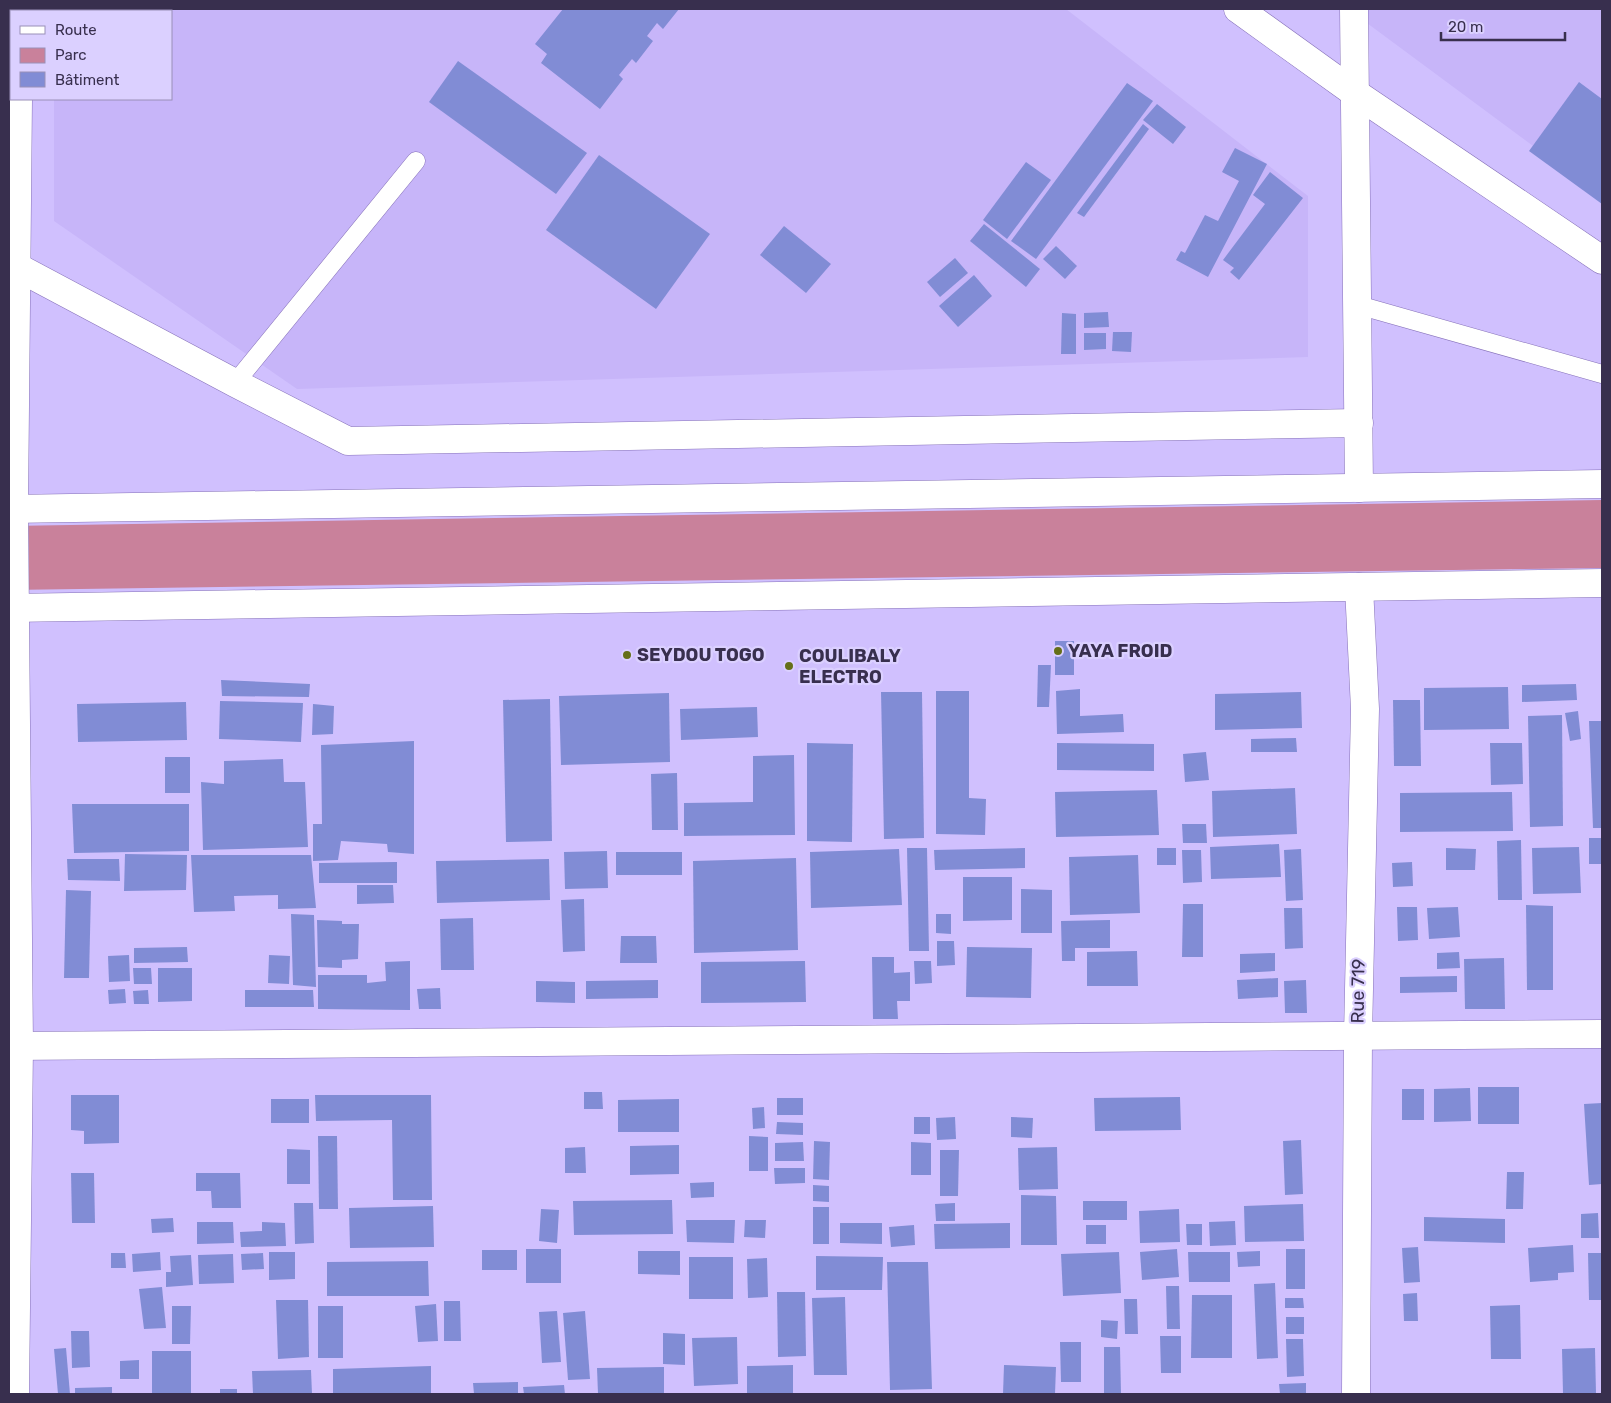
<svg xmlns="http://www.w3.org/2000/svg" width="1611" height="1403" viewBox="0 0 1611 1403" font-family="Rubik,sans-serif">
	<style>
		.built { fill: #c7b5f9 }
		.green { fill: #c9819b }
		.building { fill: #818cd5 }
		.lines { fill: none; stroke-linecap: round; stroke-linejoin: round }
		.lane-casing { stroke: #8671b9; stroke-width: 19 }
		.street-casing { stroke: #8671b9; stroke-width: 29 }
		.secondary-casing { stroke: #8671b9; stroke-width: 29 }
		.lane { stroke: #fff; stroke-width: 18 }
		.street { stroke: #fff; stroke-width: 28 }
		.secondary { stroke: #fff; stroke-width: 28 }
		.poi-dot { fill: #656f18; stroke: #dbd0ff; stroke-width: 2 }
		.labels { text-anchor: middle; dominant-baseline: central; stroke-width: 4.5; stroke-linejoin: round; paint-order: stroke }
		.poi-label { font-size: 18px; font-weight: bold; fill: #382f4e; stroke: #dbd0ff; text-anchor: start }
		.street-label { font-size: 18px; fill: #382f4e; stroke: #dbd0ff }
	</style>
	<rect width="100%" height="100%" fill="#d0c0fe"/>
	<!-- built -->
	<g class="built">
		<polygon points="54,9 1066,9 1308,196 1308,357 297,389 54,221 54,99 171,99 171,11 54,11"/>
		<polygon points="1348,9 1602,9 1602,197"/>
	</g>
	<!-- green -->
	<polygon class="green" points="1602,500 1602,568 9,590 9,526"/>
	<!-- building -->
	<g class="building">
		<polygon points="563,9 679,9 663,29 657,23 647,36 653,41 636,63 632,59 619,75 623,79 600,109 541,63 547,54 535,44"/>
		<polygon points="458,61 587,153 556,194 429,102"/>
		<polygon points="1579,82 1602,99 1602,204 1529,151"/>
		<polygon points="1127,83 1153,101 1036,259 1011,241"/>
		<polygon points="1157,104 1186,127 1173,144 1143,120"/>
		<polygon points="1143,124 1149,129 1084,217 1077,213"/>
		<polygon points="1235,148 1267,164 1208,277 1176,260 1181,251 1185,253 1205,215 1218,221 1239,181 1222,172"/>
		<polygon points="599,155 710,234 656,309 546,230"/>
		<polygon points="1026,162 1051,180 1007,239 983,220"/>
		<polygon points="1270,172 1303,198 1239,280 1230,272 1234,268 1223,260 1265,204 1253,195"/>
		<polygon points="984,224 1040,269 1026,287 970,241"/>
		<polygon points="784,226 831,264 806,293 760,255"/>
		<polygon points="1056,246 1077,266 1065,279 1043,259"/>
		<polygon points="955,258 968,273 940,297 927,282"/>
		<polygon points="974,275 992,296 958,327 939,306"/>
		<polygon points="1108,312 1109,327 1084,328 1084,313"/>
		<polygon points="1062,313 1076,314 1076,354 1061,354"/>
		<polygon points="1113,332 1132,332 1131,352 1112,351"/>
		<polygon points="1084,333 1106,333 1106,349 1084,350"/>
		<rect x="1055" y="641" width="19" height="34"/>
		<polygon points="1038,665 1051,665 1049,707 1037,707"/>
		<polygon points="221,680 310,684 309,697 222,696"/>
		<polygon points="1576,684 1577,700 1522,702 1522,685"/>
		<polygon points="1508,687 1509,729 1424,730 1424,688"/>
		<polygon points="1080,689 1080,716 1123,714 1124,732 1057,734 1056,691"/>
		<polygon points="936,691 969,691 969,798 986,799 985,835 936,834"/>
		<polygon points="881,692 922,692 924,838 884,839"/>
		<polygon points="1301,692 1302,728 1215,730 1215,694"/>
		<polygon points="669,693 670,762 561,765 559,696"/>
		<polygon points="550,699 552,841 506,842 503,700"/>
		<polygon points="1393,700 1420,700 1421,766 1394,766"/>
		<polygon points="220,701 303,703 301,742 219,739"/>
		<polygon points="186,702 187,740 78,742 77,704"/>
		<polygon points="313,704 334,706 333,734 312,735"/>
		<polygon points="757,707 758,737 681,740 680,709"/>
		<polygon points="1578,711 1581,739 1570,741 1565,713"/>
		<polygon points="1562,715 1563,826 1530,827 1528,716"/>
		<polygon points="1589,721 1602,721 1602,828 1593,828"/>
		<polygon points="1296,738 1297,752 1251,752 1251,739"/>
		<polygon points="414,741 414,854 388,852 387,844 341,841 338,860 313,861 313,824 322,824 321,745"/>
		<polygon points="807,743 853,744 852,842 807,841"/>
		<polygon points="1057,743 1154,744 1154,771 1057,770"/>
		<polygon points="1490,743 1522,743 1523,784 1491,785"/>
		<polygon points="1206,752 1209,780 1185,782 1183,754"/>
		<polygon points="794,755 795,835 684,836 684,803 753,802 753,756"/>
		<rect x="165" y="757" width="25" height="36"/>
		<polygon points="283,759 284,782 305,782 308,847 203,850 201,782 224,784 224,761"/>
		<polygon points="677,773 678,830 652,830 651,774"/>
		<polygon points="1295,788 1297,834 1213,837 1212,791"/>
		<polygon points="1157,790 1159,835 1056,837 1055,792"/>
		<polygon points="1512,792 1513,831 1400,832 1400,793"/>
		<polygon points="72,804 189,804 189,851 74,853"/>
		<polygon points="1182,824 1206,824 1207,843 1183,843"/>
		<rect x="1589" y="838" width="13" height="26"/>
		<polygon points="1521,840 1522,900 1498,900 1497,841"/>
		<polygon points="1279,844 1281,877 1211,879 1210,847"/>
		<polygon points="1579,847 1581,893 1533,894 1532,848"/>
		<polygon points="907,848 927,848 929,951 909,951"/>
		<polygon points="1025,848 1025,868 935,870 934,850"/>
		<rect x="1157" y="848" width="19" height="17"/>
		<polygon points="1446,848 1476,849 1475,870 1446,870"/>
		<polygon points="899,849 902,905 811,908 810,852"/>
		<polygon points="1301,849 1303,900 1286,901 1284,850"/>
		<polygon points="1182,850 1201,850 1202,882 1183,883"/>
		<polygon points="607,851 608,888 565,889 564,852"/>
		<rect x="616" y="852" width="66" height="23"/>
		<polygon points="125,854 187,855 186,890 124,891"/>
		<polygon points="191,855 311,855 316,908 278,909 278,895 234,896 235,911 194,912"/>
		<polygon points="1138,855 1140,913 1070,915 1069,857"/>
		<polygon points="796,858 798,950 694,953 693,861"/>
		<polygon points="67,859 119,859 120,881 68,880"/>
		<polygon points="549,859 550,900 437,903 436,861"/>
		<polygon points="397,862 397,883 319,883 319,863"/>
		<polygon points="1412,862 1413,886 1393,887 1392,863"/>
		<polygon points="963,877 1012,877 1012,920 963,921"/>
		<polygon points="357,885 393,885 394,903 357,904"/>
		<polygon points="1021,889 1052,890 1052,933 1021,933"/>
		<polygon points="66,890 91,891 89,978 64,978"/>
		<polygon points="584,899 585,951 563,952 561,900"/>
		<polygon points="1183,904 1203,904 1203,957 1182,957"/>
		<polygon points="1526,905 1553,906 1553,990 1527,990"/>
		<polygon points="1397,907 1417,907 1418,940 1398,941"/>
		<polygon points="1458,907 1460,937 1429,939 1427,908"/>
		<polygon points="1284,908 1302,908 1303,948 1285,949"/>
		<polygon points="291,914 314,915 316,987 293,985"/>
		<polygon points="936,914 951,914 951,934 936,933"/>
		<polygon points="473,918 474,970 441,970 440,919"/>
		<polygon points="317,920 342,921 342,924 359,924 358,959 342,960 342,968 318,967"/>
		<polygon points="1110,920 1110,948 1075,948 1075,961 1062,961 1061,921"/>
		<polygon points="621,936 656,936 657,963 620,963"/>
		<polygon points="937,941 954,941 955,965 937,966"/>
		<polygon points="187,947 188,962 134,963 134,948"/>
		<polygon points="967,947 1032,948 1031,998 966,997"/>
		<polygon points="1137,951 1138,986 1087,986 1087,952"/>
		<polygon points="1459,952 1460,968 1437,969 1437,953"/>
		<polygon points="1275,953 1275,971 1240,973 1240,954"/>
		<polygon points="129,955 130,981 109,982 108,956"/>
		<polygon points="269,955 290,956 289,984 268,983"/>
		<polygon points="872,957 894,957 894,973 910,972 910,1001 897,1001 898,1019 873,1019"/>
		<polygon points="1504,958 1505,1009 1465,1009 1464,959"/>
		<polygon points="410,961 410,1010 318,1009 318,975 367,975 367,983 386,981 385,962"/>
		<polygon points="805,961 806,1002 701,1003 701,962"/>
		<polygon points="914,961 931,961 932,983 915,984"/>
		<polygon points="133,968 151,968 152,984 134,984"/>
		<polygon points="158,968 192,968 192,1001 158,1002"/>
		<polygon points="1457,976 1457,992 1400,993 1400,977"/>
		<polygon points="1278,978 1278,997 1238,999 1237,980"/>
		<polygon points="658,980 658,998 586,999 586,981"/>
		<polygon points="1306,980 1307,1013 1285,1013 1284,981"/>
		<polygon points="536,981 575,982 575,1003 536,1002"/>
		<polygon points="440,988 441,1009 419,1009 417,989"/>
		<polygon points="125,989 126,1003 109,1004 108,990"/>
		<polygon points="148,990 149,1004 134,1004 133,991"/>
		<polygon points="245,990 313,990 314,1007 245,1007"/>
		<rect x="1478" y="1087" width="41" height="37"/>
		<polygon points="1470,1088 1471,1121 1434,1122 1434,1089"/>
		<rect x="1402" y="1089" width="22" height="31"/>
		<polygon points="584,1092 602,1092 603,1109 584,1109"/>
		<polygon points="71,1095 119,1095 119,1143 84,1144 84,1131 71,1130"/>
		<polygon points="315,1095 431,1095 432,1200 393,1200 392,1120 316,1121"/>
		<polygon points="1180,1097 1181,1130 1095,1131 1094,1098"/>
		<rect x="777" y="1098" width="26" height="17"/>
		<rect x="271" y="1099" width="38" height="24"/>
		<polygon points="679,1099 679,1132 618,1132 618,1100"/>
		<polygon points="1602,1103 1602,1184 1589,1185 1584,1104"/>
		<polygon points="764,1107 765,1128 753,1129 752,1108"/>
		<rect x="914" y="1117" width="16" height="17"/>
		<polygon points="955,1117 956,1139 937,1140 936,1118"/>
		<polygon points="1011,1117 1033,1118 1032,1138 1011,1137"/>
		<polygon points="777,1122 803,1123 803,1135 776,1134"/>
		<polygon points="318,1136 337,1136 338,1209 319,1209"/>
		<polygon points="749,1136 768,1137 768,1171 749,1171"/>
		<polygon points="1301,1140 1303,1194 1285,1195 1283,1141"/>
		<polygon points="814,1141 830,1142 829,1180 813,1179"/>
		<polygon points="803,1142 804,1161 775,1161 775,1143"/>
		<polygon points="911,1142 931,1143 931,1175 911,1175"/>
		<polygon points="679,1145 679,1174 630,1175 630,1146"/>
		<polygon points="585,1147 586,1173 565,1173 565,1148"/>
		<polygon points="1057,1147 1058,1189 1019,1190 1018,1148"/>
		<polygon points="287,1149 310,1150 310,1184 287,1184"/>
		<polygon points="940,1150 959,1150 958,1196 940,1196"/>
		<polygon points="774,1168 805,1168 805,1183 775,1184"/>
		<polygon points="1507,1172 1524,1172 1523,1209 1506,1209"/>
		<polygon points="71,1173 94,1173 95,1223 72,1223"/>
		<polygon points="196,1173 240,1173 241,1208 212,1208 211,1191 196,1191"/>
		<polygon points="714,1182 714,1197 691,1198 690,1183"/>
		<polygon points="813,1185 829,1186 829,1202 813,1201"/>
		<polygon points="1021,1195 1056,1196 1057,1245 1021,1245"/>
		<polygon points="672,1200 673,1234 574,1235 573,1201"/>
		<rect x="1083" y="1201" width="44" height="19"/>
		<polygon points="294,1203 313,1203 314,1243 295,1244"/>
		<polygon points="955,1203 955,1221 936,1221 935,1204"/>
		<polygon points="1303,1204 1304,1241 1245,1242 1244,1206"/>
		<polygon points="433,1206 434,1247 350,1248 349,1208"/>
		<rect x="813" y="1207" width="16" height="37"/>
		<polygon points="541,1209 559,1210 557,1243 539,1241"/>
		<polygon points="1179,1209 1180,1242 1140,1243 1139,1211"/>
		<polygon points="1598,1213 1599,1238 1581,1238 1581,1214"/>
		<polygon points="1424,1217 1505,1219 1505,1243 1424,1241"/>
		<polygon points="173,1218 174,1232 152,1233 151,1219"/>
		<polygon points="686,1220 735,1220 734,1243 687,1242"/>
		<polygon points="745,1220 766,1220 765,1238 744,1237"/>
		<polygon points="1235,1221 1236,1245 1210,1246 1209,1222"/>
		<polygon points="197,1222 233,1222 234,1243 197,1244"/>
		<polygon points="262,1222 285,1223 286,1246 241,1247 240,1232 262,1231"/>
		<polygon points="840,1223 882,1223 882,1244 840,1243"/>
		<polygon points="1010,1223 1010,1248 935,1249 934,1224"/>
		<polygon points="1186,1224 1202,1224 1202,1245 1187,1245"/>
		<polygon points="914,1225 915,1245 891,1247 889,1227"/>
		<rect x="1086" y="1225" width="20" height="19"/>
		<polygon points="1573,1245 1574,1272 1558,1273 1558,1280 1530,1282 1528,1248"/>
		<polygon points="1418,1247 1420,1282 1404,1283 1402,1248"/>
		<rect x="526" y="1249" width="35" height="34"/>
		<polygon points="1177,1249 1179,1277 1142,1280 1140,1252"/>
		<rect x="1286" y="1249" width="19" height="40"/>
		<rect x="482" y="1250" width="35" height="20"/>
		<polygon points="638,1251 680,1251 680,1275 638,1274"/>
		<polygon points="1260,1251 1260,1266 1238,1267 1237,1252"/>
		<polygon points="160,1252 161,1270 133,1272 132,1254"/>
		<polygon points="269,1252 295,1252 295,1279 269,1280"/>
		<polygon points="1119,1252 1121,1293 1063,1296 1061,1254"/>
		<polygon points="1188,1252 1230,1252 1230,1282 1189,1282"/>
		<polygon points="111,1253 125,1253 126,1268 111,1268"/>
		<polygon points="263,1253 264,1269 242,1270 241,1254"/>
		<polygon points="1588,1253 1602,1253 1602,1300 1589,1300"/>
		<polygon points="233,1254 234,1283 199,1284 198,1255"/>
		<polygon points="191,1255 193,1285 166,1287 166,1272 171,1272 170,1256"/>
		<polygon points="816,1256 883,1257 882,1290 816,1290"/>
		<rect x="689" y="1257" width="44" height="42"/>
		<polygon points="767,1258 768,1297 748,1298 747,1259"/>
		<polygon points="428,1261 429,1296 327,1296 327,1262"/>
		<polygon points="887,1262 928,1262 932,1389 890,1390"/>
		<polygon points="1275,1283 1278,1358 1257,1359 1254,1284"/>
		<polygon points="1166,1286 1179,1286 1180,1329 1167,1329"/>
		<polygon points="162,1287 166,1328 144,1329 139,1289"/>
		<polygon points="777,1292 805,1292 806,1356 778,1357"/>
		<polygon points="1417,1293 1418,1321 1404,1321 1403,1294"/>
		<polygon points="1192,1295 1232,1295 1232,1358 1191,1358"/>
		<polygon points="845,1297 847,1375 814,1375 812,1298"/>
		<polygon points="1285,1298 1303,1298 1304,1308 1285,1308"/>
		<polygon points="1124,1299 1137,1299 1138,1334 1125,1334"/>
		<polygon points="276,1300 308,1300 309,1357 278,1359"/>
		<polygon points="444,1301 460,1301 461,1341 444,1341"/>
		<polygon points="436,1304 438,1341 418,1342 415,1306"/>
		<polygon points="1520,1305 1521,1359 1491,1359 1490,1306"/>
		<polygon points="172,1306 191,1306 190,1344 172,1344"/>
		<rect x="318" y="1306" width="25" height="52"/>
		<polygon points="557,1311 561,1362 542,1363 539,1312"/>
		<polygon points="585,1311 590,1379 568,1380 563,1313"/>
		<rect x="1286" y="1317" width="18" height="17"/>
		<polygon points="1101,1320 1118,1321 1117,1339 1101,1337"/>
		<polygon points="71,1331 89,1331 90,1367 72,1368"/>
		<polygon points="663,1333 685,1334 685,1365 663,1364"/>
		<polygon points="1160,1336 1181,1336 1181,1373 1161,1373"/>
		<polygon points="737,1337 738,1384 694,1386 692,1338"/>
		<polygon points="1286,1339 1303,1339 1304,1376 1287,1377"/>
		<polygon points="1060,1342 1081,1342 1081,1382 1061,1382"/>
		<polygon points="1104,1347 1120,1347 1121,1394 1104,1394"/>
		<polygon points="66,1348 70,1394 58,1394 54,1349"/>
		<polygon points="1595,1348 1596,1394 1563,1394 1562,1349"/>
		<rect x="152" y="1351" width="39" height="43"/>
		<polygon points="139,1360 139,1379 120,1379 120,1361"/>
		<polygon points="793,1365 793,1394 747,1394 747,1366"/>
		<polygon points="1004,1365 1056,1367 1055,1394 1003,1394"/>
		<polygon points="431,1366 431,1394 333,1394 333,1369"/>
		<polygon points="664,1367 664,1394 598,1394 597,1368"/>
		<polygon points="311,1370 312,1394 253,1394 252,1371"/>
		<polygon points="518,1382 518,1394 474,1394 473,1383"/>
		<polygon points="1306,1383 1306,1394 1280,1394 1279,1384"/>
		<polygon points="564,1385 565,1394 524,1394 523,1387"/>
		<polygon points="112,1387 112,1394 75,1394 75,1388"/>
		<rect x="220" y="1389" width="17" height="5"/>
	</g>
	<g class="lines">
		<!-- lane casing -->
		<g class="lane-casing">
			<g id="lane">
				<polyline points="1358,305 1602,374"/>
				<polyline points="235,383 416,161"/>
			</g>
		</g>
		<!-- street casing -->
		<g class="street-casing">
			<g id="street">
				<polyline points="1238,9 1355,93 1602,260"/>
				<polyline points="1354,9 1359,488"/>
				<polyline points="19,11 19,9"/>
				<polyline points="9,261 15,266 235,383 348,441 1359,423"/>
				<polyline points="9,1046 1602,1034"/>
				<polyline points="15,1394 19,1046 14,509 18,99"/>
				<polyline points="1356,1394 1358,1036 1365,709 1359,587"/>
			</g>
		</g>
		<!-- secondary casing -->
		<g class="secondary-casing">
			<g id="secondary">
				<polyline points="9,509 1602,484"/>
				<polyline points="9,608 1602,583"/>
			</g>
		</g>
		<!-- lane -->
		<use href="#lane" class="lane"/>
		<!-- street -->
		<use href="#street" class="street"/>
		<!-- secondary -->
		<use href="#secondary" class="secondary"/>
	</g>
	<!-- markers -->
	<g class="poi-dot">
		<circle cx="1058" cy="651" r="5"/>
		<circle cx="627" cy="655" r="5"/>
		<circle cx="789" cy="666" r="5"/>
	</g>
	<g class="labels">
		<!-- poi labels -->
		<g class="poi-label">
			<text x="1068" y="651">YAYA FROID</text>
			<text x="637" y="655">SEYDOU TOGO</text>
			<text x="799" y="656">COULIBALY<tspan x="799" dy="21">ELECTRO</tspan></text>
		</g>
		<!-- street labels -->
		<g class="street-label">
			<text transform="translate(1358 991) rotate(-89)">Rue 719</text>
		</g>
	</g>
	<!-- border -->
	<rect width="1611" height="1403" fill="none" stroke="#382f4e" stroke-width="20"/>
	<!-- legend -->
	<rect x="10" y="10" width="162" height="90" fill="#dbd0ff" stroke="#9a90b8"/>
	<rect x="20" y="26" width="25" height="8" fill="#ffffff" stroke="#9a90b8"/>
	<text x="55" y="35" font-size="15" fill="#382f4e">Route</text>
	<rect x="20" y="48" width="25" height="15" fill="#c9819b" stroke="#9a90b8"/>
	<text x="55" y="60" font-size="15" fill="#382f4e">Parc</text>
	<rect x="20" y="72" width="25" height="15" fill="#818cd5" stroke="#9a90b8"/>
	<text x="55" y="85" font-size="15" fill="#382f4e">Bâtiment</text>
	<!-- scale -->
	<path d="M1441 32v8h124v-8" fill="none" stroke="#382f4e" stroke-width="2.5"/>
	<text x="1448" y="32" font-size="15" fill="#382f4e" stroke="#dbd0ff" stroke-width="4" paint-order="stroke">20 m</text>
</svg>
